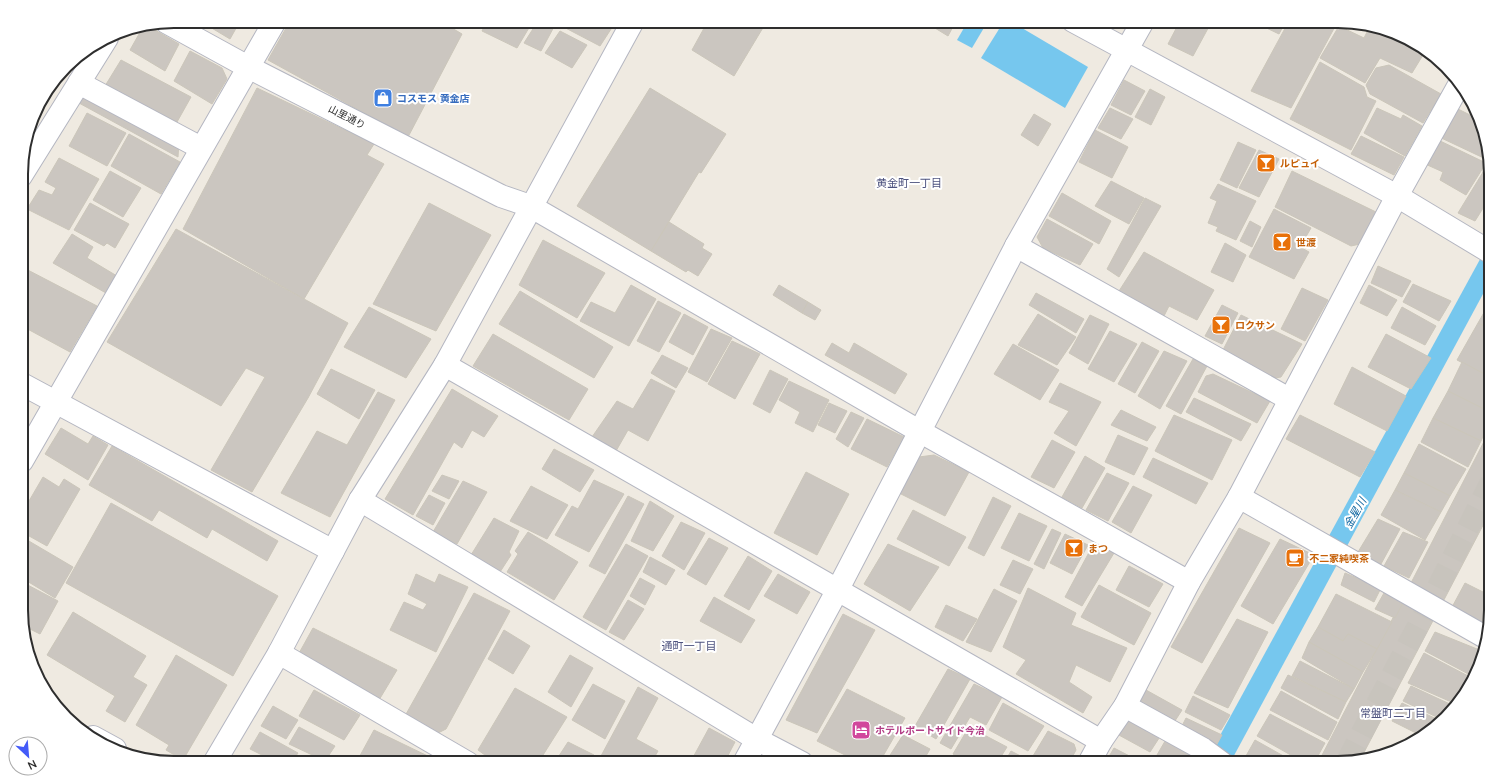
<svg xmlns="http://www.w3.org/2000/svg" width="1512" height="784" viewBox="0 0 1512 784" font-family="Mulish,'Noto Sans JP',sans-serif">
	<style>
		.green { fill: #b2e49f }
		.water { fill: #76c7ee }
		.building { fill: #cbc6c0; stroke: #cbc6ba }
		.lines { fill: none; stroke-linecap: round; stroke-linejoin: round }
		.minor-tunnel { stroke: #c8c4bd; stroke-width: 22; stroke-dasharray: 22 11; stroke-linecap: butt }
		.minor-casing { stroke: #b4b6c1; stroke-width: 24 }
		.minor { stroke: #fff; stroke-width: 22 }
		.labels { text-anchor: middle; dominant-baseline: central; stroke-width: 4; stroke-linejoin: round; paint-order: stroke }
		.shop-label { font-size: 10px; font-weight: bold; fill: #366cbe; stroke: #fff; text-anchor: start }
		.street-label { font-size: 10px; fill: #2e2e2e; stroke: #fff }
		.food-label { font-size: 10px; font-weight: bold; fill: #c56008; stroke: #fff; text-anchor: start }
		.hotel-label { font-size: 10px; font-weight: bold; fill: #b23c85; stroke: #fff; text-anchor: start }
		.neighbourhood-label { font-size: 11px; fill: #4e537f; stroke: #fff }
		.water-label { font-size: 11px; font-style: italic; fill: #0f66a0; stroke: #fff }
		.rim { fill: none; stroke: #2e2e2e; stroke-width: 2 }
	</style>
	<rect width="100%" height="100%" fill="#efeae1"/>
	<!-- green -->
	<polygon class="green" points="761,752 781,763 755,763"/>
	<!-- water -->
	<g class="water">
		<polygon points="968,21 988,21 972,48 957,40"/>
		<polygon points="1004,21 1010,21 1088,67 1065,108 981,58"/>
		<polygon points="1490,241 1490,281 1230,763 1205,763"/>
	</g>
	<!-- building -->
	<g class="building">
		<polygon points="200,21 236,21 239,23 230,39"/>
		<polygon points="290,21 440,21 462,34 408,137 268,60"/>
		<polygon points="487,21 533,21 517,48 482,31"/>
		<polygon points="538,21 604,21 613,26 600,46 556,23 541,51 524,43"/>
		<polygon points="708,21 767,21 734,76 692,50"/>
		<polygon points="933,21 956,21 948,36 930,25"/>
		<polygon points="1180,21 1212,21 1193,56 1168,44"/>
		<polygon points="1240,21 1286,21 1279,34 1254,22 1250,27"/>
		<polygon points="1289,21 1338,21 1291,108 1251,91"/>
		<polygon points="148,26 179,44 165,71 130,50 143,27"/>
		<polygon points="1339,26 1364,38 1369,28 1398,35 1426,50 1412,73 1380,58 1365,83 1320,58"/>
		<polygon points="560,31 587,45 572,68 545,53"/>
		<polygon points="190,51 222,68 227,79 212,104 174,81"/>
		<polygon points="121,60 191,97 177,122 105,86"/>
		<polygon points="1320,62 1364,87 1367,97 1376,101 1351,150 1290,119"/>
		<polygon points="1389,65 1441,94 1423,123 1370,94 1366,85 1376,68"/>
		<polygon points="1124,80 1145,91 1131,115 1111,105"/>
		<polygon points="257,88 374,144 367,155 384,164 304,299 183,229"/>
		<polygon points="650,88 726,134 701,173 699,172 651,251 577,206"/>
		<polygon points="1150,89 1165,97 1151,125 1135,117"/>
		<polygon points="86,91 179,141 178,157 79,103"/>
		<polygon points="43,98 45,100 34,116 37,106"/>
		<polygon points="1452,106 1476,118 1490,154 1490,161 1435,135"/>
		<polygon points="1110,108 1133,119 1121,139 1098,128"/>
		<polygon points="1377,108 1401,119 1403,115 1422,126 1405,156 1364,133"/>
		<polygon points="87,113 126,133 107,166 69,146"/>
		<polygon points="1034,114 1051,124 1038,146 1021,135"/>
		<polygon points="1095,130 1128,147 1112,178 1079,162"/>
		<polygon points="129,134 180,162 161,194 111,166"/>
		<polygon points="1361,136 1404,157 1394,175 1351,154"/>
		<polygon points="1436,139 1486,163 1466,195 1440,180 1443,172 1423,163"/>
		<polygon points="1238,142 1256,150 1237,188 1220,180"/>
		<polygon points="1259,150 1279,159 1259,197 1239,188"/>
		<polygon points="59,158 99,179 69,230 27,209 39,190 52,195 56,188 45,182"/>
		<polygon points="1488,164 1490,165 1490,197 1475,221 1458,213"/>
		<polygon points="110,171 141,188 123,217 93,200"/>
		<polygon points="1292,171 1378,213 1360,244 1351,246 1275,207"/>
		<polygon points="1111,181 1144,198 1129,224 1095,206"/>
		<polygon points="1218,184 1256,201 1236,240 1216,231 1218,227 1208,223 1217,201 1210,198"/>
		<polygon points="1062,193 1111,221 1099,244 1049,216"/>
		<polygon points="1145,198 1161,206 1119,277 1107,269"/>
		<polygon points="90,203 129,224 115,248 107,243 104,246 74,230"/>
		<polygon points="429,203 491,235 436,331 373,304"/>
		<polygon points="1274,209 1311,228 1300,247 1309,252 1294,279 1249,257"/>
		<polygon points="1047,219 1093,244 1080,265 1043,248 1037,237"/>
		<polygon points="1250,221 1261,227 1252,247 1240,241"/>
		<polygon points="669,222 704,244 702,248 712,254 698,276 688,270 686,272 651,251"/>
		<polygon points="176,229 348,323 308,398 252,492 211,470 265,377 246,368 221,406 107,342"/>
		<polygon points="72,234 93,247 87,258 117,276 106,293 53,263"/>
		<polygon points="543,240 605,273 577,318 519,285"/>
		<polygon points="1225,243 1246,255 1233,282 1211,272"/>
		<polygon points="1144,252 1214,290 1197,320 1169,306 1163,318 1119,291"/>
		<polygon points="1378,266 1411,281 1402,297 1371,283"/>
		<polygon points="22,267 97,306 70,352 22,326"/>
		<polygon points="1413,284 1451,301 1439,321 1403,302"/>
		<polygon points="631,285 656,299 629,346 580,321 591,302 615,313"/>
		<polygon points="779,285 808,302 802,313 773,295"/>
		<polygon points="1369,285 1397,300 1387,316 1360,303"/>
		<polygon points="1302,288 1328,300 1305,341 1281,329"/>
		<polygon points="520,291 613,347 594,378 499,324"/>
		<polygon points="1036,293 1084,319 1076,333 1029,305"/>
		<polygon points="658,301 681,313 659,352 637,341"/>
		<polygon points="808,302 821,310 815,320 802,313"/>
		<polygon points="1490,302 1490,329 1478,323"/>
		<polygon points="1222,305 1238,313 1222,344 1205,336"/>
		<polygon points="369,307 431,339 406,378 344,347"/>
		<polygon points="1402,307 1436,326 1425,345 1391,328"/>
		<polygon points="684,314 708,327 693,355 669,342"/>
		<polygon points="1038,314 1076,337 1057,365 1018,345"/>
		<polygon points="1090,315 1109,324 1088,364 1069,353"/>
		<polygon points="1241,315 1302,344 1281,377 1275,378 1223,350"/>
		<polygon points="1478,323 1490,329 1490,377 1457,360"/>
		<polygon points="711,329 732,338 707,382 688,372"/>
		<polygon points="1110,331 1137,344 1114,382 1088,369"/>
		<polygon points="493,334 588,389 569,420 473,366"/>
		<polygon points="1386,334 1431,358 1411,389 1368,367"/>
		<polygon points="732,341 760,354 735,399 708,384"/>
		<polygon points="1142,342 1159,351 1135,393 1118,384"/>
		<polygon points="832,343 849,353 854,343 907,374 895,394 825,355"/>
		<polygon points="1013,344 1059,370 1040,400 994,374"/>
		<polygon points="1164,351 1187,361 1160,409 1138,396"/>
		<polygon points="662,355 688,368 676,388 651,373"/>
		<polygon points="1193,359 1207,366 1181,414 1166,406"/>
		<polygon points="1462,362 1490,377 1490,412 1448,391"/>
		<polygon points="1352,367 1406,396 1387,431 1334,404"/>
		<polygon points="331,369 375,390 359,419 317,394"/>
		<polygon points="770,370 788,379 770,413 753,404"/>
		<polygon points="1213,374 1270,401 1257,423 1198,392 1206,376"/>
		<polygon points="651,379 675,391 648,441 628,430 616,451 592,437 617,401 633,409"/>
		<polygon points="789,381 829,400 813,432 795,423 800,412 779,400"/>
		<polygon points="1060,383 1101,402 1076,446 1054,433 1069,411 1049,402"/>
		<polygon points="452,389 498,416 484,437 472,430 462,448 454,442 413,515 385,499"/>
		<polygon points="1448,391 1490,412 1490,421 1481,441 1433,418"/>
		<polygon points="378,392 395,400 330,517 281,493 317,431 347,445"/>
		<polygon points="1194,398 1251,424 1241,441 1186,412"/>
		<polygon points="829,403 847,411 835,433 818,425"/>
		<polygon points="1121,410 1156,427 1147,441 1111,425"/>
		<polygon points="851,412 864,418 848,447 836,439"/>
		<polygon points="1174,415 1232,440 1212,480 1155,451"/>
		<polygon points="1300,415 1375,452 1360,477 1286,439"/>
		<polygon points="1433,418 1481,441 1468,467 1421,442"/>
		<polygon points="867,419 904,437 887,467 851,449"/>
		<polygon points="61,428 88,444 93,436 108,445 88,480 45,454"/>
		<polygon points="1490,430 1491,510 1360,760 1348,763 1318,763"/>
		<polygon points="1118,435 1148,448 1134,475 1105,462"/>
		<polygon points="1052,440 1075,452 1054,488 1031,477"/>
		<polygon points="1419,444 1466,469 1450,496 1404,473"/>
		<polygon points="112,446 278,541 267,561 212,529 207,538 159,510 152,521 89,485"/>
		<polygon points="554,449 594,470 580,492 542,469"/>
		<polygon points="934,455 969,472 945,516 899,493 919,457"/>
		<polygon points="1085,456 1105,468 1082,508 1062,497"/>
		<polygon points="1153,458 1208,483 1196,504 1143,477"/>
		<polygon points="806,472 849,494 817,555 774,533"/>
		<polygon points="1107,473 1129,483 1108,521 1086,510"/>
		<polygon points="1404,473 1450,496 1441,512 1395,490"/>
		<polygon points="442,475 459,481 449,499 432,491"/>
		<polygon points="43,477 59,487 64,479 80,489 47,546 22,532 22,513"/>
		<polygon points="594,480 624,494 589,552 555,535 572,506 578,509"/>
		<polygon points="463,481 487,492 457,544 433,532"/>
		<polygon points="531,486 568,505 547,539 510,521"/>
		<polygon points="1133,486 1152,495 1131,533 1112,522"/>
		<polygon points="1395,490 1441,512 1425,540 1381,515"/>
		<polygon points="429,495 445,503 433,525 416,516"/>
		<polygon points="628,496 644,504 605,574 589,566"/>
		<polygon points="993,497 1011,506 984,556 968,548"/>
		<polygon points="650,501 674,516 653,551 631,541"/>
		<polygon points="111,503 278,596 233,676 66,583"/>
		<polygon points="913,510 966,537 949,566 897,539"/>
		<polygon points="1019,513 1047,526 1029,561 1001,548"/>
		<polygon points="494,518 519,531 509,552 511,555 500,572 471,555"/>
		<polygon points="1378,519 1400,529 1381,564 1358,552"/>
		<polygon points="681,522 705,533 684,570 662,556"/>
		<polygon points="1239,528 1270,543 1202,663 1171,647"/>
		<polygon points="1052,529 1061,533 1044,569 1034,564"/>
		<polygon points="528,532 578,562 554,600 507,572 518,554 515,551"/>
		<polygon points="1403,532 1428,542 1409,578 1384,566"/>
		<polygon points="1065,534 1088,545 1072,574 1050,563"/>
		<polygon points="22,537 73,567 55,598 22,578"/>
		<polygon points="709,538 728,548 706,585 687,574"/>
		<polygon points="1280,539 1314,555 1273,624 1241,606"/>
		<polygon points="626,544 648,556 606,630 583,617"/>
		<polygon points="888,544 939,567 910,611 864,584"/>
		<polygon points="1093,545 1114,553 1082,606 1065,597"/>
		<polygon points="748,556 772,571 749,610 724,596"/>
		<polygon points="650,557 675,570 666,585 643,572"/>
		<polygon points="1013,560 1033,569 1020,594 1000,585"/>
		<polygon points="1129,566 1163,584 1149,607 1116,590"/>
		<polygon points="1345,573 1381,588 1374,602 1341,585"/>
		<polygon points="416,574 435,583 439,574 468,587 436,652 390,630 404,602 423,610 427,604 408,594"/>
		<polygon points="778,574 810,592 797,614 764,596"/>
		<polygon points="640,578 655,586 645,605 630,596"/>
		<polygon points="22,582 58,601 40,634 22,625"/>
		<polygon points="1465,583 1491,596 1491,611 1487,627 1451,609"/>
		<polygon points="1099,585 1151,613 1134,645 1081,617"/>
		<polygon points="1028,588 1076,613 1071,625 1127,648 1110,682 1076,665 1069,682 1092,697 1083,713 1016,674 1026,660 1003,647"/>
		<polygon points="994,589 1017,601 991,652 966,642"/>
		<polygon points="474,593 510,611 446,729 438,733 405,716"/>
		<polygon points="1384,593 1404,601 1395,618 1375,609"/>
		<polygon points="1336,594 1392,622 1377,649 1348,634 1343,641 1318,627"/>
		<polygon points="714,597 755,620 741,643 700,621"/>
		<polygon points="628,600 644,609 624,640 609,632"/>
		<polygon points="946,605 977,619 963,641 935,627"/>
		<polygon points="73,612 146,656 133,677 147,685 125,722 106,711 115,696 47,655"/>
		<polygon points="843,614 875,630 817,733 786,720"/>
		<polygon points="1237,619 1268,632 1228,708 1194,693"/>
		<polygon points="1318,627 1343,641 1348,634 1377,649 1363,672 1309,642"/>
		<polygon points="313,628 397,670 379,700 298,655"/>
		<polygon points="504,630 530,646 513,674 488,659"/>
		<polygon points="1435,632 1482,651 1474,677 1425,651"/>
		<polygon points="1309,642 1363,672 1354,689 1302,658"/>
		<polygon points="1424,653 1470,677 1456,704 1408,683"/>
		<polygon points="176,655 227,685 183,760 166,750 169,745 136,725"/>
		<polygon points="570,655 593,668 571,707 548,692"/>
		<polygon points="1300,661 1354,689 1346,702 1292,676"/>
		<polygon points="948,669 970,679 936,739 915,726"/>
		<polygon points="1288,675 1346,702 1338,719 1281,688"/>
		<polygon points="593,684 625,701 605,739 572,720"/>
		<polygon points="974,684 1002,697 986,725 970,717 951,749 940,743"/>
		<polygon points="1411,686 1452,705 1445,718 1443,720 1403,701"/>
		<polygon points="638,687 658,698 636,739 658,751 651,763 614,763 601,756"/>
		<polygon points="515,688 567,717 538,763 496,763 478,750"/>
		<polygon points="847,689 905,718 879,763 861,763 817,741"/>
		<polygon points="314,690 360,715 344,740 299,716"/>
		<polygon points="1146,690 1182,710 1173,724 1138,704"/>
		<polygon points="1281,691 1337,722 1328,740 1270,710"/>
		<polygon points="1193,696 1230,715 1221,730 1185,712"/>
		<polygon points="1003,703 1044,726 1028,751 989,730"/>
		<polygon points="1402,703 1441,721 1424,737 1392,721"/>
		<polygon points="273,706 298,720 286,739 261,726"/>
		<polygon points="1270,714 1325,743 1314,763 1305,763 1257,736"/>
		<polygon points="1129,716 1163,732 1150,752 1117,734"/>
		<polygon points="1186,718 1222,735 1216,746 1181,728"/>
		<polygon points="299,727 335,746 325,761 289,744"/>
		<polygon points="969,727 1007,747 997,763 968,763 953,754"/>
		<polygon points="709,728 735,742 724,763 690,763"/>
		<polygon points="374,730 436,760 434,763 356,763"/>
		<polygon points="1048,731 1074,744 1076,750 1069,763 1044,763 1033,756"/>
		<polygon points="260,732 298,753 291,763 278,763 250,749"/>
		<polygon points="903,735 930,749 922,763 885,763"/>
		<polygon points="1168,736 1209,763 1171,763 1157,755"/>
		<polygon points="1255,740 1296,763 1242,763"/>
		<polygon points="568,742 594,755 589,763 547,763 550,759 555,762"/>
		<polygon points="1114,748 1143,763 1111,763 1107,760"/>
		<polygon points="1011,751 1034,763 1004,763"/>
		<polygon points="1381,751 1388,755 1378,757"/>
		<polygon points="309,757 322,763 305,763"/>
	</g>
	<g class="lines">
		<!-- minor-tunnel -->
		<polyline class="minor-tunnel" points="1346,763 1429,605 1491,482"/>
		<!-- minor casing -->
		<g class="minor-casing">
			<g id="minor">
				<polyline points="1073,21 1397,196 1490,252"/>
				<polyline points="166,22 248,67 501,196 530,206 919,431 1189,582"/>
				<polyline points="79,83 201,148"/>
				<polyline points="21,176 107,38"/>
				<polyline points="1016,246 1289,399"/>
				<polyline points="445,365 1101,741"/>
				<polyline points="22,384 333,551"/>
				<polyline points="22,461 275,21"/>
				<polyline points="1239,497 1485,637"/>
				<polyline points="360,500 758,740 802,763"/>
				<polyline points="279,653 468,763"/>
				<polyline points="1125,706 1203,749 1222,763"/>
				<polyline points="93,737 115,749"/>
				<polyline points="214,763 279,653 360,500 445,365 633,21"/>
				<polyline points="744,763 837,591 1016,246 1143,21"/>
				<polyline points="1089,763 1101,741 1125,706 1189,582 1239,497 1397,196 1460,83"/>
			</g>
		</g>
		<!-- minor -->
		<use href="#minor" class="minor"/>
	</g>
	<!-- icons -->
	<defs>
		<g id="shop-square" transform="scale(1)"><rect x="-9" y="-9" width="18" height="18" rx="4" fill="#3f7fe0" stroke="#fff"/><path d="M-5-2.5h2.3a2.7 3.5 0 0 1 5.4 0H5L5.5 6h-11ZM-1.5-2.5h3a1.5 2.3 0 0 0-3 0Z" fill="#fff"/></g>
		<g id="bar-square" transform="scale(1)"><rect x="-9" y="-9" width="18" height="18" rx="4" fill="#e8710a" stroke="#fff"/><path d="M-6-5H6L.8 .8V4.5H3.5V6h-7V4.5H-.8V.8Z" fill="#fff"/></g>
		<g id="cafe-square" transform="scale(1)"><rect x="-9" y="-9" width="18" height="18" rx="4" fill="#e8710a" stroke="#fff"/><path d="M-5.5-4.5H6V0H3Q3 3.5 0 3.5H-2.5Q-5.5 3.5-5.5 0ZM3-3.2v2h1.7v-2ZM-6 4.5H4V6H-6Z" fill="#fff"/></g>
		<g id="hotel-square" transform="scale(1)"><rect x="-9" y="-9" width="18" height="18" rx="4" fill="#d1479c" stroke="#fff"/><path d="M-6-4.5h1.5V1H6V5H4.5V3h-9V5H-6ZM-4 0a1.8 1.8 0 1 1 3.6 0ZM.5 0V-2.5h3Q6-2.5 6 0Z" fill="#fff"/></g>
	</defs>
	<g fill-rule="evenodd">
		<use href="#shop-square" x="383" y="98"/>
		<use href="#bar-square" x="1266" y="163"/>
		<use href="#bar-square" x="1282" y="242"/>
		<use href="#bar-square" x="1221" y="325"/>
		<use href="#bar-square" x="1074" y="548"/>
		<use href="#cafe-square" x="1295" y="558"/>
		<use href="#hotel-square" x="861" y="730"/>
	</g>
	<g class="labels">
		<!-- shop labels -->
		<g class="shop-label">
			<text x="397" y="98">コスモス 黄金店</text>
		</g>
		<!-- street labels -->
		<g class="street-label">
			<text transform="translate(347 117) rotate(27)">山里通り</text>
		</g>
		<!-- food labels -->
		<g class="food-label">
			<text x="1280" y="163">ルピュイ</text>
			<text x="1296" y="242">世渡</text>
			<text x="1235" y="325">ロクサン</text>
			<text x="1088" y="548">まつ</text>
			<text x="1309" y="558">不二家純喫茶</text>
		</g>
		<!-- hotel labels -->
		<g class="hotel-label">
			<text x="875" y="730">ホテルポートサイド今治</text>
		</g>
		<!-- neighbourhood labels -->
		<g class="neighbourhood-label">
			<text x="909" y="183">黄金町一丁目</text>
			<text x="689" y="646">通町一丁目</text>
			<text x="1393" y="713">常盤町二丁目</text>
		</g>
		<!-- water labels -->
		<g class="water-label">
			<text transform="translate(1355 513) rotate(-61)">金星川</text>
		</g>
	</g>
	<!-- crop -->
	<path d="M0 0H1512V784H0ZM174 28H1338A146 146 0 0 1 1484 174V610A146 146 0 0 1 1338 756H174A146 146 0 0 1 28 610V174A146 146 0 0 1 174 28Z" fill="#fff" fill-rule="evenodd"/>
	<path class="rim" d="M174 28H1338A146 146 0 0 1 1484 174V610A146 146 0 0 1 1338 756H174A146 146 0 0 1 28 610V174A146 146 0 0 1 174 28Z"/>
	<!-- north arrow -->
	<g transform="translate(28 756) rotate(154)"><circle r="19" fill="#ffffff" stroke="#ababab"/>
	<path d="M0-3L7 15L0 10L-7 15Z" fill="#445bf8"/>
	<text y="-6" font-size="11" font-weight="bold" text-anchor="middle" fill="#2e2e2e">N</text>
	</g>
</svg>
